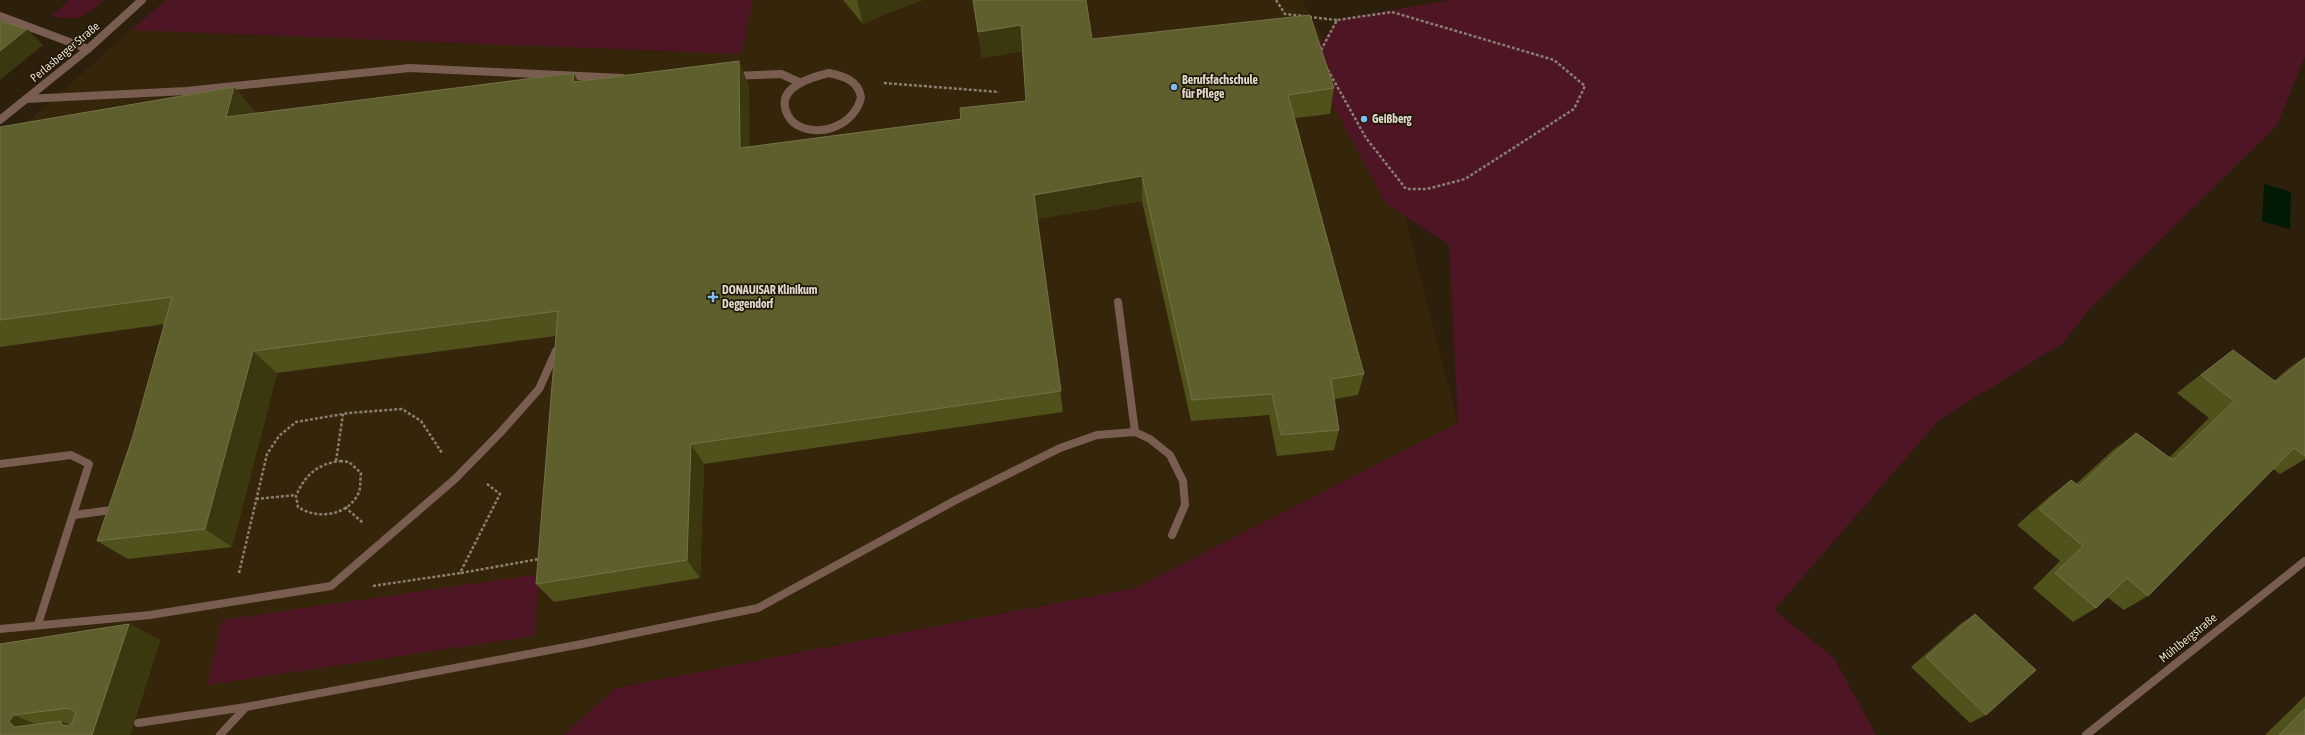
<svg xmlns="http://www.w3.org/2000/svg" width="2305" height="735" viewBox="0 0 2305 735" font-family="'Asap Condensed',sans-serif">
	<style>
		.built { fill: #35250a }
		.green { fill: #4e1524 }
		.water { fill: #011a03 }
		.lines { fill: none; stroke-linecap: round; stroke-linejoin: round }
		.path { stroke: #897f70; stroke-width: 2.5; stroke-dasharray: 3 2; stroke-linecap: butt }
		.service { stroke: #7a5d51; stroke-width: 8 }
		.minor { stroke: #7a5d51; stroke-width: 8 }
		.tertiary { stroke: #7a5d51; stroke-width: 8 }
		.wall { fill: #50511b }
		.shaded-wall { fill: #3b370e }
		.building { fill: #5f5f2e; stroke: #737246; fill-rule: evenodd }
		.poi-dot { fill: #7ebdf9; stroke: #221705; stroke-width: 1.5 }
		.labels { text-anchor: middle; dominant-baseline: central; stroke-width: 3.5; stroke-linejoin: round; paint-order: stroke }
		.street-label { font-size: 12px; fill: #ded6ca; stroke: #221705 }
		.poi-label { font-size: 12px; font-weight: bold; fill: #ded6ca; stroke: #221705; text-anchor: start }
	</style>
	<rect width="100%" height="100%" fill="#2c200d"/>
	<!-- built -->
	<polygon class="built" points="753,0 1302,0 1393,171 1458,423 1135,588 616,688 563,735 0,735 0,146 131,30 741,54"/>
	<!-- green -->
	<g class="green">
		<path d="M 69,0 L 104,0 C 85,18 78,21 52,16 Z"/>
		<polygon points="166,0 753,0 741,54 131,30"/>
		<polygon points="1449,0 2305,0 2305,56 2277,125 2087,312 2063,343 1939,420 1774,610 1834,658 1876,735 563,735 616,688 1135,588 1458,423 1449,245 1386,204 1309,60 1337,20"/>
		<polygon points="540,574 534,636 207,685 222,620"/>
	</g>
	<!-- water -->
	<polygon class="water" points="2264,184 2291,192 2290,229 2262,221"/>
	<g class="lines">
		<!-- path -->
		<g class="path">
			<polyline points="1276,0 1285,14 1304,16"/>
			<polygon points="1392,12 1554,60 1585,86 1574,109 1465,179 1427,189 1406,189 1366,138 1319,54 1337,20"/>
			<polyline points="1309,17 1337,20"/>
			<polyline points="884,83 999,92"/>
			<polyline points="336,461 343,414"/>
			<path d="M 340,461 L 349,462 L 361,473 C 360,479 361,486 359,492 C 349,516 317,520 298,507 L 296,496 C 305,475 317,464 340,461 Z"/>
			<polyline points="256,499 296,495"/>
			<polyline points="345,507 363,523"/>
			<polyline points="239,573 267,454 279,436 296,422 349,413 402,409 421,421 442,453"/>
			<polyline points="461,573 539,559"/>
			<polyline points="373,586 460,573 500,494 487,484"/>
		</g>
		<!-- service -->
		<g class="service">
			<path d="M 829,73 C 843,76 858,80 861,97 C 856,123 822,139 797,125 C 792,122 788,117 786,111 C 777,87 812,77 829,73 Z"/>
			<polyline points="733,76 781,74 799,82"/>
			<polyline points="26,99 186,91 410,68 622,78"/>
			<polyline points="1118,302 1135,432"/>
			<polyline points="0,464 71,455 89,464 38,624"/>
			<polyline points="74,515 119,509"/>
			<polyline points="0,629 150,615 331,586 455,479 500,433 539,389 556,351"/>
			<polyline points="138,723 246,707 582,644 758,608 956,500 1060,448 1097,435 1135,432 1150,439 1170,455 1183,481 1185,505 1172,535"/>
			<polyline points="220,735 246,707"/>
		</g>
		<!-- minor -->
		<g class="minor">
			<polyline points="0,16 88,49"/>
			<polyline points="2086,735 2305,561"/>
		</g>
		<!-- tertiary -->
		<polyline class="tertiary" points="0,120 88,49 142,0"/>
	</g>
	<!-- wall -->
	<g class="wall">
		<polygon points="843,0 923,0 885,14 863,24"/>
		<polygon points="973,0 1092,39 1334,88 1330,114 1295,118 1364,374 1358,395 1334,399 1339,430 1334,450 1277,456 1269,415 1191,421 1142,201 1037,219 1063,412 704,464 700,578 554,602 536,584 556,336 277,373 232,547 128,559 97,541 133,436 165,324 0,347 0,127 234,87 255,112 255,113 578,81 739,61 749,87 749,147 961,119 1026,101 1022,51 982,58"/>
		<polygon points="2233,350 2274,381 2289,368 2305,357 2305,459 2280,474 2273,469 2148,596 2124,610 2107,597 2096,608 2073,622 2033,588 2060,561 2017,525 2050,496 2071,480 2076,484 2113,450 2136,433 2169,458 2209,418 2177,393 2209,368"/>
		<polygon points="1975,614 1986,715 1970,723 1911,667 1959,625"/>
		<polygon points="129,624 160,640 130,735 0,735 0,644"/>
		<polygon points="2305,696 2305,735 2265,735"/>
	</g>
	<!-- shaded-wall -->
	<g class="shaded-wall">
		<polygon points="857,0 923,0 885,14 863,24"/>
		<polygon points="1021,25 1024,51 982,58 978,32"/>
		<polygon points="27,29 43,45 0,80 0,51"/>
		<polygon points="739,61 749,87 750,173 740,148"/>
		<polygon points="574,73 587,99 573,82"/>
		<polygon points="234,87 255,112 248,142 226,117"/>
		<polygon points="1142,176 1142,201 1037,219 1034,195"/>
		<polygon points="253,351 277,373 232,547 205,529"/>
		<polygon points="691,444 704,464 700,578 687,560"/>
		<polygon points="129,624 160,640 130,735 88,735 62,725 61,721 92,733"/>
		<polygon points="14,715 49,730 14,727 9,721"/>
	</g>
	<!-- building -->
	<g class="building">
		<polygon points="973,0 1086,0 1092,39 1310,15 1334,88 1288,95 1364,374 1331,379 1339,430 1281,435 1272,394 1192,400 1142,176 1034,195 1061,391 691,444 687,560 536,584 558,311 253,351 205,529 97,541 133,436 172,297 0,320 0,127 234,87 226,117 574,73 573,82 739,61 740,148 961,119 960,108 1026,101 1021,25 978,32"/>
		<polygon points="0,21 27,29 0,51"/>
		<polygon points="2233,350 2276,382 2305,358 2305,456 2294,448 2148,596 2127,578 2096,608 2055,573 2083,546 2039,509 2071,480 2079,486 2136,433 2173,460 2234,401 2201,375"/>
		<polygon points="1975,614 2036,670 1986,715 1926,657"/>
		<path d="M 129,624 L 92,735 L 0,735 L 0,644 ZM 69,708 L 76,713 L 72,723 L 68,726 L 62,725 L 61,721 L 14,727 L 9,721 L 14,715 Z"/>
		<polygon points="2305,709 2305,735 2279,735"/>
	</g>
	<!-- markers -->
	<g class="poi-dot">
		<circle cx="1174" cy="87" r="4"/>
		<circle cx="1364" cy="119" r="4"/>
		<path d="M711 291h4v4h4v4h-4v4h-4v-4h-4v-4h4z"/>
	</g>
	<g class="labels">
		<!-- street labels -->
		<g class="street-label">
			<text transform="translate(65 52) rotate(-40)">Perlasberger Straße</text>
			<text transform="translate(2188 638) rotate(-39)">Mühlbergstraße</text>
		</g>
		<!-- poi labels -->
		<g class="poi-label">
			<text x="1182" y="80">Berufsfachschule<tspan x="1182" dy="14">für Pflege</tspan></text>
			<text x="1372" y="119">Geißberg</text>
			<text x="722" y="290">DONAUISAR Klinikum<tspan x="722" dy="14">Deggendorf</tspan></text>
		</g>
	</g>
</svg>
